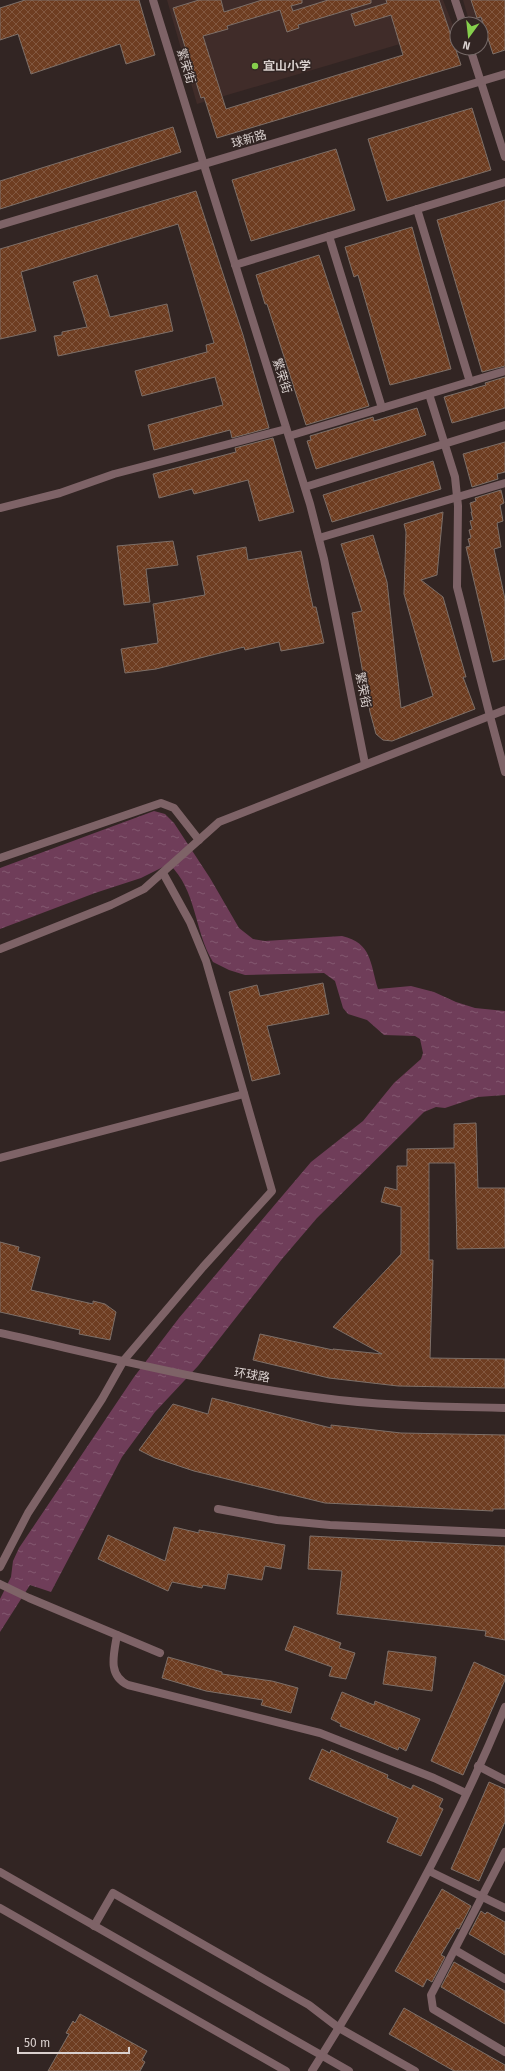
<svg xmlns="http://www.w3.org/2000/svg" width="505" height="2071" viewBox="0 0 505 2071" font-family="'Fira Sans','Noto Sans SC',sans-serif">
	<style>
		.built { fill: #402c29 }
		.water { fill: url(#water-ripples) }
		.building { fill: url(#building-cross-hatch); stroke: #7d6f68 }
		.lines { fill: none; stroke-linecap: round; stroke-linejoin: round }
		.service { stroke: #7e6367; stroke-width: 8 }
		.minor { stroke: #7e6367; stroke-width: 8 }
		.tertiary { stroke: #7e6367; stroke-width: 8 }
		.poi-dot { fill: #86cf4c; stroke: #322523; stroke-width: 1.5 }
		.labels { text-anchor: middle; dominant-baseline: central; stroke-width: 3; stroke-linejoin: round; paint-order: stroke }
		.street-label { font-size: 12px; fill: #d9d0ce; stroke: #322523 }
		.poi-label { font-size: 12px; font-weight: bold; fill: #d9d0ce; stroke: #322523; text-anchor: start }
	</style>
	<defs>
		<pattern id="water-ripples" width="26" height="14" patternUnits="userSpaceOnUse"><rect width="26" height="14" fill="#6f3d59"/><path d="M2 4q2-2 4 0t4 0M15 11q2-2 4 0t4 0" fill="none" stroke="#835870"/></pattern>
		<pattern id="building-cross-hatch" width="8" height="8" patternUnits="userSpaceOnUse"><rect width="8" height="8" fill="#6e3d21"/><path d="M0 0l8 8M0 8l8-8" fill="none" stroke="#825840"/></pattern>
	</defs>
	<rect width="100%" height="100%" fill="#322523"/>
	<!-- built -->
	<g class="built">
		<polygon points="167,0 443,0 454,28 197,104"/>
		<polygon points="463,0 505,0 505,16 480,24 470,24"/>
	</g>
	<!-- water -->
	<path class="water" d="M 154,811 L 165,814 L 174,823 L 210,878 L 239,928 L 253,939 L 265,941 L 342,936 C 372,943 370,963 378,989 L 411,986 L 434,992 L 456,1002 L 475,1008 L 505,1011 L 505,1095 L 478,1097 L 445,1108 L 436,1107 L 424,1112 L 317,1218 L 282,1259 L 198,1366 L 155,1412 L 122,1457 L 51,1592 L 30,1585 L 0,1632 L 0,1599 L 11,1577 L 13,1561 L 19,1548 L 134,1377 L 179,1318 L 311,1162 L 363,1121 L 394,1083 L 421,1059 L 423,1053 L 420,1039 L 415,1036 L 384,1035 L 367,1020 L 348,1014 L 343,1008 L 335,981 L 324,973 L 245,975 L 229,970 L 213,962 C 194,931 197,890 169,864 L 141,878 L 95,893 L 0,929 L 0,868 Z"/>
	<!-- building -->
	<g class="building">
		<polygon points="25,0 139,0 155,55 126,64 120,44 31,74 18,34 0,40 0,8"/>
		<polygon points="199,0 221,0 224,12 262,0 302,0 302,3 291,6 293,11 328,0 371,0 371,3 298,25 299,28 287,32 280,10 227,26 228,29 203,36 226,109 403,55 391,15 355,26 351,14 387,3 386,0 439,0 461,65 217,138 204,97 201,98 173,8"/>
		<polygon points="471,0 505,0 505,50 493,54 481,17 477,18"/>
		<polygon points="472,108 491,170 387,201 368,139"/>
		<polygon points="173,127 181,152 0,209 0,181"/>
		<polygon points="336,149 355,210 251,241 232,180"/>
		<polygon points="196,191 243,335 269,428 232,438 230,430 154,450 148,425 223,405 215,377 142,396 135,371 207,352 206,345 214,343 178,224 21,272 36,331 0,339 0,249"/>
		<polygon points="505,200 505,366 482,372 437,220"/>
		<polygon points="412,227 451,369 390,385 358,275 354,277 345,247"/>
		<polygon points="319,255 369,406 306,425 267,304 265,304 256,275"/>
		<polygon points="97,275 110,317 167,304 173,331 58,356 54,336 62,335 62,332 87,327 73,282"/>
		<polygon points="505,377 505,408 452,423 444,397 486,385 485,383"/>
		<polygon points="417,408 426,435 316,469 307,441 311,440 310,436 373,417 374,421"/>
		<polygon points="273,438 294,512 259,521 248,480 194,494 192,489 159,498 153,474 236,452 235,448"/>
		<polygon points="505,442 505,472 497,474 498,479 472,487 463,454"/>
		<polygon points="433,461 441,489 332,522 323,495"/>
		<polygon points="501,490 504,503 500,505 503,521 497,523 501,547 494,549 505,599 505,659 493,662 466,547 470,546 468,539 471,538 469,530 472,529 470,521 473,520 471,512 472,512 470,503 476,501 475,498"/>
		<polygon points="443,512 437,575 421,580 443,597 466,677 463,677 475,709 392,741 383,740 376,734 370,712 352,613 362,611 341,544 373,535 387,582 401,708 433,696 404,594 406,532 404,524"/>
		<polygon points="173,541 178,565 146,569 150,602 124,605 117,546"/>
		<polygon points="246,547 248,560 301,551 313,607 316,607 324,643 281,651 279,642 245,650 244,647 156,669 125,673 121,649 158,643 153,604 205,595 197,556"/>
		<polygon points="323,983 329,1014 267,1026 280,1074 252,1081 229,992 257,985 260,996"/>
		<polygon points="476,1123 478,1188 505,1188 505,1248 457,1249 455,1163 429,1163 429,1260 433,1260 430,1358 505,1359 505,1388 398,1386 329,1378 253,1360 260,1334 333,1350 333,1349 382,1354 333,1327 401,1254 401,1207 381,1202 385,1187 397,1190 397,1166 407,1166 407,1149 454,1148 454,1124"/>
		<polygon points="0,1242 19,1247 18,1251 40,1257 31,1290 93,1304 93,1301 105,1304 116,1312 110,1340 79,1334 80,1330 0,1312"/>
		<polygon points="212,1398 331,1428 331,1425 401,1433 505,1435 505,1509 493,1509 493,1511 325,1503 194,1471 155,1458 139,1450 173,1404 208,1414"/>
		<polygon points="174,1527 199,1533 199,1530 285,1545 281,1569 265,1566 262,1580 228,1574 225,1589 203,1585 202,1588 172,1582 168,1591 98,1559 108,1535 165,1561"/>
		<polygon points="310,1536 505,1546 505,1640 485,1636 486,1631 337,1614 342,1571 308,1569"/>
		<polygon points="294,1626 341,1643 339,1648 355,1653 346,1679 329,1676 332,1667 285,1650"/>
		<polygon points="388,1651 436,1657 432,1691 383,1684"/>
		<polygon points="168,1657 222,1672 222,1674 272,1681 298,1688 291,1713 261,1705 263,1700 206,1691 162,1678"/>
		<polygon points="474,1662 505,1676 505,1680 463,1775 431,1761"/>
		<polygon points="342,1692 374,1705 375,1701 420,1719 406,1751 399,1747 398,1750 370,1738 340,1726 341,1724 331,1719"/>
		<polygon points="322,1749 330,1753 331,1750 374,1769 388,1775 387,1778 411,1789 413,1785 443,1799 439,1807 443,1809 421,1856 387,1842 398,1818 309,1779"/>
		<polygon points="489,1782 505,1789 505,1822 479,1881 451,1869"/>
		<polygon points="442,1889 471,1906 459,1929 457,1928 441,1955 445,1957 432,1982 427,1979 423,1987 395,1971"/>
		<polygon points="481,1911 485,1914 487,1912 505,1922 505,1955 469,1934"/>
		<polygon points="454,1962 505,1991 505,2024 441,1987"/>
		<polygon points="404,2008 505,2065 505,2071 454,2071 389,2034"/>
		<polygon points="80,2014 147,2051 142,2060 145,2062 140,2071 48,2071 69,2034 66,2033 73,2021 75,2023"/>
	</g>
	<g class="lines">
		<!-- service -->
		<g class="service">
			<polyline points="417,209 470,382"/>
			<polyline points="329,236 382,408"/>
			<polyline points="429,394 455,477 458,506 457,587 490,716"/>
			<polyline points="289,436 505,371"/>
			<polyline points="305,487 505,425"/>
			<polyline points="218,1509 277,1520 330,1525 505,1533"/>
			<path d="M 117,1635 C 114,1654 107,1675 128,1685 L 320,1733 L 434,1778 L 466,1793"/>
			<polyline points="478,1766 505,1780"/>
			<polyline points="505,1852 431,1995 433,2009 505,2052"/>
			<polyline points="429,1871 505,1908"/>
			<polyline points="94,1926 113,1893 309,2005 339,2028 415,2071"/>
			<polyline points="455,1950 505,1979"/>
		</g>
		<!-- minor -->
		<g class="minor">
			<polyline points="455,0 463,24"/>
			<polyline points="470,48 505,157"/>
			<polyline points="204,165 310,504 324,559 365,764"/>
			<polyline points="235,265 505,182"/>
			<polyline points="0,508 60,493 114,474 286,429"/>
			<polyline points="319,538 505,483"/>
			<polyline points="490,716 505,772"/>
			<polyline points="0,858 161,803 174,808 199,840"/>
			<polyline points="0,949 111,905 144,889 219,822 505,710"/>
			<polyline points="0,1158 244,1094"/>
			<polyline points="0,1567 28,1513 102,1399 124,1360 203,1267 272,1191 206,961 190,922 163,873"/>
			<polyline points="0,1584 29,1598 160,1653"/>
			<path d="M 312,2071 C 386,1953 452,1836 505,1707"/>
		</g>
		<!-- tertiary -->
		<g class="tertiary">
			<polyline points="153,0 204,165"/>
			<polyline points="0,225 505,74"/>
			<path d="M 0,1333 C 112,1358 224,1387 339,1400 C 394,1406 449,1407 505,1408"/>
			<polyline points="0,1872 349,2071"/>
			<polyline points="0,1908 286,2071"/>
		</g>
	</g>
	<!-- markers -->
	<circle class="poi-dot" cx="255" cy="66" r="4"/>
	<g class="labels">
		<!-- street labels -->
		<g class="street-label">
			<text transform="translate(186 66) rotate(73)">繁荣街</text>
			<text transform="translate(249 139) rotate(-16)">球新路</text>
			<text transform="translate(282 376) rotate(72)">繁荣街</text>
			<text transform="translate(363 690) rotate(79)">繁荣街</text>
			<text transform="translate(252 1375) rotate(9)">环球路</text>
		</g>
		<!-- poi labels -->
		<g class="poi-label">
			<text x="263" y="66">宜山小学</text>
		</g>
	</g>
	<!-- north arrow -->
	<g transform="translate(469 36) rotate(195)"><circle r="19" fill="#322523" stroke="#756967"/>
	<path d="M0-3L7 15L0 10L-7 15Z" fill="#86cf4c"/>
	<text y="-6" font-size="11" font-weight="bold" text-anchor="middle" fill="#d9d0ce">N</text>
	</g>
	<!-- scale -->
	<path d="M18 2047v6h111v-6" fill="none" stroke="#d9d0ce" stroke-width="2"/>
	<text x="24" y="2047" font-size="12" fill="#d9d0ce" stroke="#322523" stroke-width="3" paint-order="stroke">50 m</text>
</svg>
